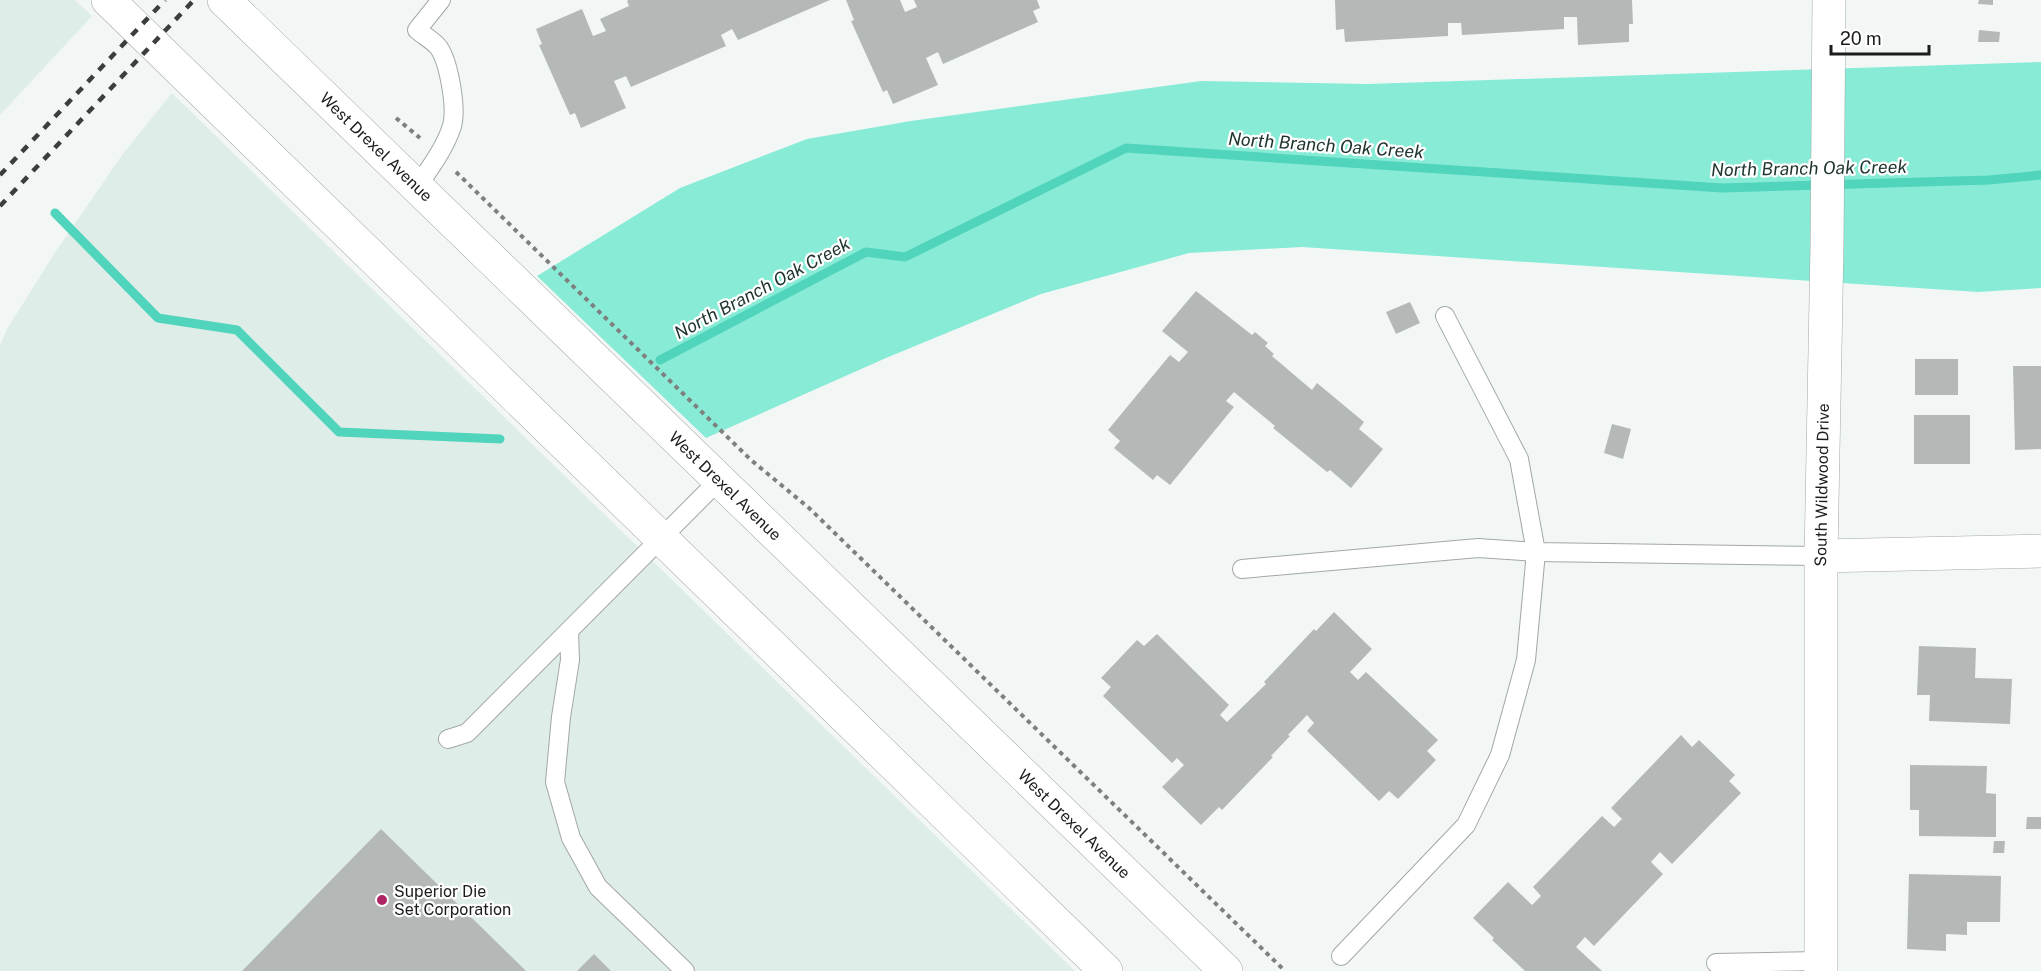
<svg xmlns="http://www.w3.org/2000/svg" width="2041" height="971" viewBox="0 0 2041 971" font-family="'Public Sans',sans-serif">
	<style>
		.built { fill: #dfede9 }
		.green { fill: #87ebd6 }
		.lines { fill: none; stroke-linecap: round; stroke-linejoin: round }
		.stream { stroke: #50d4bb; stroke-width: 9 }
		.building { fill: #b4b9b7 }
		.service-casing { stroke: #a2a7a6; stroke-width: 20 }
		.minor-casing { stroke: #a2a7a6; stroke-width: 34 }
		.tertiary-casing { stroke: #a2a7a6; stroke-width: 34 }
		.path { stroke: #7d807f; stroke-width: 4; stroke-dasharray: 4.5 4.5; stroke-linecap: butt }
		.service { stroke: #fff; stroke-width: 18 }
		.minor { stroke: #fff; stroke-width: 33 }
		.tertiary { stroke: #fff; stroke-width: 33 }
		.rail { stroke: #3b3e3d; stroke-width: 4.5; stroke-dasharray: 8 8; stroke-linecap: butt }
		.poi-dot { fill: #af2564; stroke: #fff; stroke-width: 2 }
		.labels { text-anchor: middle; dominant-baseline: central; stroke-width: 4.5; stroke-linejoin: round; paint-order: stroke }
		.street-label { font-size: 16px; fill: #1b1d1c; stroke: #fff }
		.poi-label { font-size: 16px; fill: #1b1d1c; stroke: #fff; text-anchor: start }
		.water-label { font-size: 18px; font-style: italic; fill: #1e342f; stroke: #fff }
	</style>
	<rect width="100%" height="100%" fill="#f2f7f6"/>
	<!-- built -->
	<g class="built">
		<polygon points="0,0 75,0 92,16 0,115"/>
		<polygon points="172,93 327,245 1075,971 0,971 0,345 7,329 56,251 122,155"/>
	</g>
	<!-- green -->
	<polygon class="green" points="2041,62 2041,288 1978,292 1302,247 1189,253 1041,294 886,358 706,438 537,276 680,188 807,139 911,121 1201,81 1368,84"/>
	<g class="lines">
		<!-- stream -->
		<g class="stream">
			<polyline points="55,213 158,318 237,330 339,432 500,439"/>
			<polyline points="660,360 866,252 905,257 1126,148 1722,188 1989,180 2041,175"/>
		</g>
	</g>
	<!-- building -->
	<g class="building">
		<polygon points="628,0 830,0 738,40 732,29 721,35 726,46 631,87 626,76 614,81 626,108 581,128 575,113 570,115 539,45 542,44 536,29 582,9 593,36 606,31 600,19 629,6 627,1"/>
		<polygon points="846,0 900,0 905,12 917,7 914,0 1037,0 1040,8 1033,11 1038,22 943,64 938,52 926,58 938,85 893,104 887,90 883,92 851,21 854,20"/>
		<polygon points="1335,0 1632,0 1633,24 1629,24 1629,42 1578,45 1577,17 1564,17 1564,29 1462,35 1461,23 1448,23 1448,36 1345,42 1344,29 1336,30"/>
		<polygon points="1979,0 1993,0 1993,5 1978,4"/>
		<polygon points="1979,30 2000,32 1999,42 1978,42"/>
		<polygon points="1196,291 1252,335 1255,332 1268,343 1265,346 1274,354 1272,356 1312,390 1317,383 1364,422 1359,429 1383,449 1351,488 1330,470 1327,472 1273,428 1275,426 1234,392 1226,401 1234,407 1170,485 1157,475 1153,480 1114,448 1120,441 1108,430 1170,355 1179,362 1188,352 1162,331"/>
		<polygon points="1410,302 1420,323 1396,334 1386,312"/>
		<rect x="1915" y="359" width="43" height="36"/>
		<polygon points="2013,366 2041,366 2041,449 2015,450"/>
		<rect x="1914" y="415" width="56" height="49"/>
		<polygon points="1612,424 1631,429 1623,459 1604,453"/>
		<polygon points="1334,612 1372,649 1350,672 1358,680 1366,672 1438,740 1427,751 1436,760 1398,799 1389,791 1379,801 1307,731 1314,723 1307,715 1288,735 1290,736 1271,756 1273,757 1222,810 1219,807 1201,825 1162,787 1184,765 1177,758 1172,763 1103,696 1111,687 1101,678 1137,640 1144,646 1157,634 1229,705 1220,715 1227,722 1266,684 1264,682 1314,629 1316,631"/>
		<polygon points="1919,646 1976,648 1975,678 2012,679 2010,724 1929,721 1930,695 1917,695"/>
		<polygon points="1681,735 1692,747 1699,740 1735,775 1729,781 1741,793 1672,864 1660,852 1651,862 1663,874 1594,946 1585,937 1576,947 1602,971 1525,971 1492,940 1494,938 1473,918 1508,882 1532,905 1541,896 1533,887 1602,816 1614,827 1622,819 1611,808"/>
		<polygon points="1910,765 1987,766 1986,793 1996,794 1996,837 1919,836 1919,810 1910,810"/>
		<polygon points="2027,817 2041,817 2041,829 2026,829"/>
		<polygon points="381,829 526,971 242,971"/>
		<polygon points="1994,841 2005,841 2004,853 1993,853"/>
		<polygon points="1909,874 2001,876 2000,922 1967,922 1967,935 1946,934 1946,951 1907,949"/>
		<polygon points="594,954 611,971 577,971"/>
	</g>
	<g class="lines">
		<!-- service casing -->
		<g class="service-casing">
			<g id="service">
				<path d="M 417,187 C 430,168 445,148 452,126 C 457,108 449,63 439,48 C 434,41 424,36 417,30 L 441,0"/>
				<polyline points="1242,569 1478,548 1536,552 1821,556"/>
				<polyline points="569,631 570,660 561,717 555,782 571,838 598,887 685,971"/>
				<polyline points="448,739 467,733 719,480"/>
				<polyline points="1341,956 1466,825 1500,755 1526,660 1536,552 1519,459 1445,316"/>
				<polyline points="1716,963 1821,961"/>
			</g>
		</g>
		<!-- minor casing -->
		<g class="minor-casing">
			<g id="minor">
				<polyline points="1821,556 2041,551"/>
				<polyline points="1821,971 1821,556 1827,246 1829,0"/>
			</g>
		</g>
		<!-- tertiary casing -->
		<g class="tertiary-casing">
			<g id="tertiary">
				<polyline points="108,0 1106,971"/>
				<polyline points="224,0 1226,971"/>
			</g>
		</g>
		<!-- path -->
		<g class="path">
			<polyline points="396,118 420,138"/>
			<polyline points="456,172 751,460 809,508 1285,971"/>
		</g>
		<!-- service -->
		<use href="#service" class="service"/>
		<!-- minor -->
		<use href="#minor" class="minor"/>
		<!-- tertiary -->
		<use href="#tertiary" class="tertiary"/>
		<!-- rail -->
		<g class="rail">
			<polyline points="0,175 165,0"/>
			<polyline points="0,206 194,0"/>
		</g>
	</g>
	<!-- markers -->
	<circle class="poi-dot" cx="382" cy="900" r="6"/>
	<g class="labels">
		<!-- street labels -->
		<g class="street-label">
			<text transform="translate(376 147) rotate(44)">West Drexel Avenue</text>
			<text transform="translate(1822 485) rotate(-89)">South Wildwood Drive</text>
			<text transform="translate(725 486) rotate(44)">West Drexel Avenue</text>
			<text transform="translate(1074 824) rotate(44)">West Drexel Avenue</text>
		</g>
		<!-- poi labels -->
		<g class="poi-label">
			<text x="394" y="891">Superior Die<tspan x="394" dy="18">Set Corporation</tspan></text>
		</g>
		<!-- water labels -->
		<g class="water-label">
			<text transform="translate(1326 145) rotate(4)">North Branch Oak Creek</text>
			<text transform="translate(1809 168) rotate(-1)">North Branch Oak Creek</text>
			<text transform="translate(762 288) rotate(-28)">North Branch Oak Creek</text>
		</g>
	</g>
	<!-- scale -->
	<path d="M1831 45v9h98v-9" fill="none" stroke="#1b1d1c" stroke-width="3"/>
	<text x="1840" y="45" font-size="18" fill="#1b1d1c" stroke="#ffffff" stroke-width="4.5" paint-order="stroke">20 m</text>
</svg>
